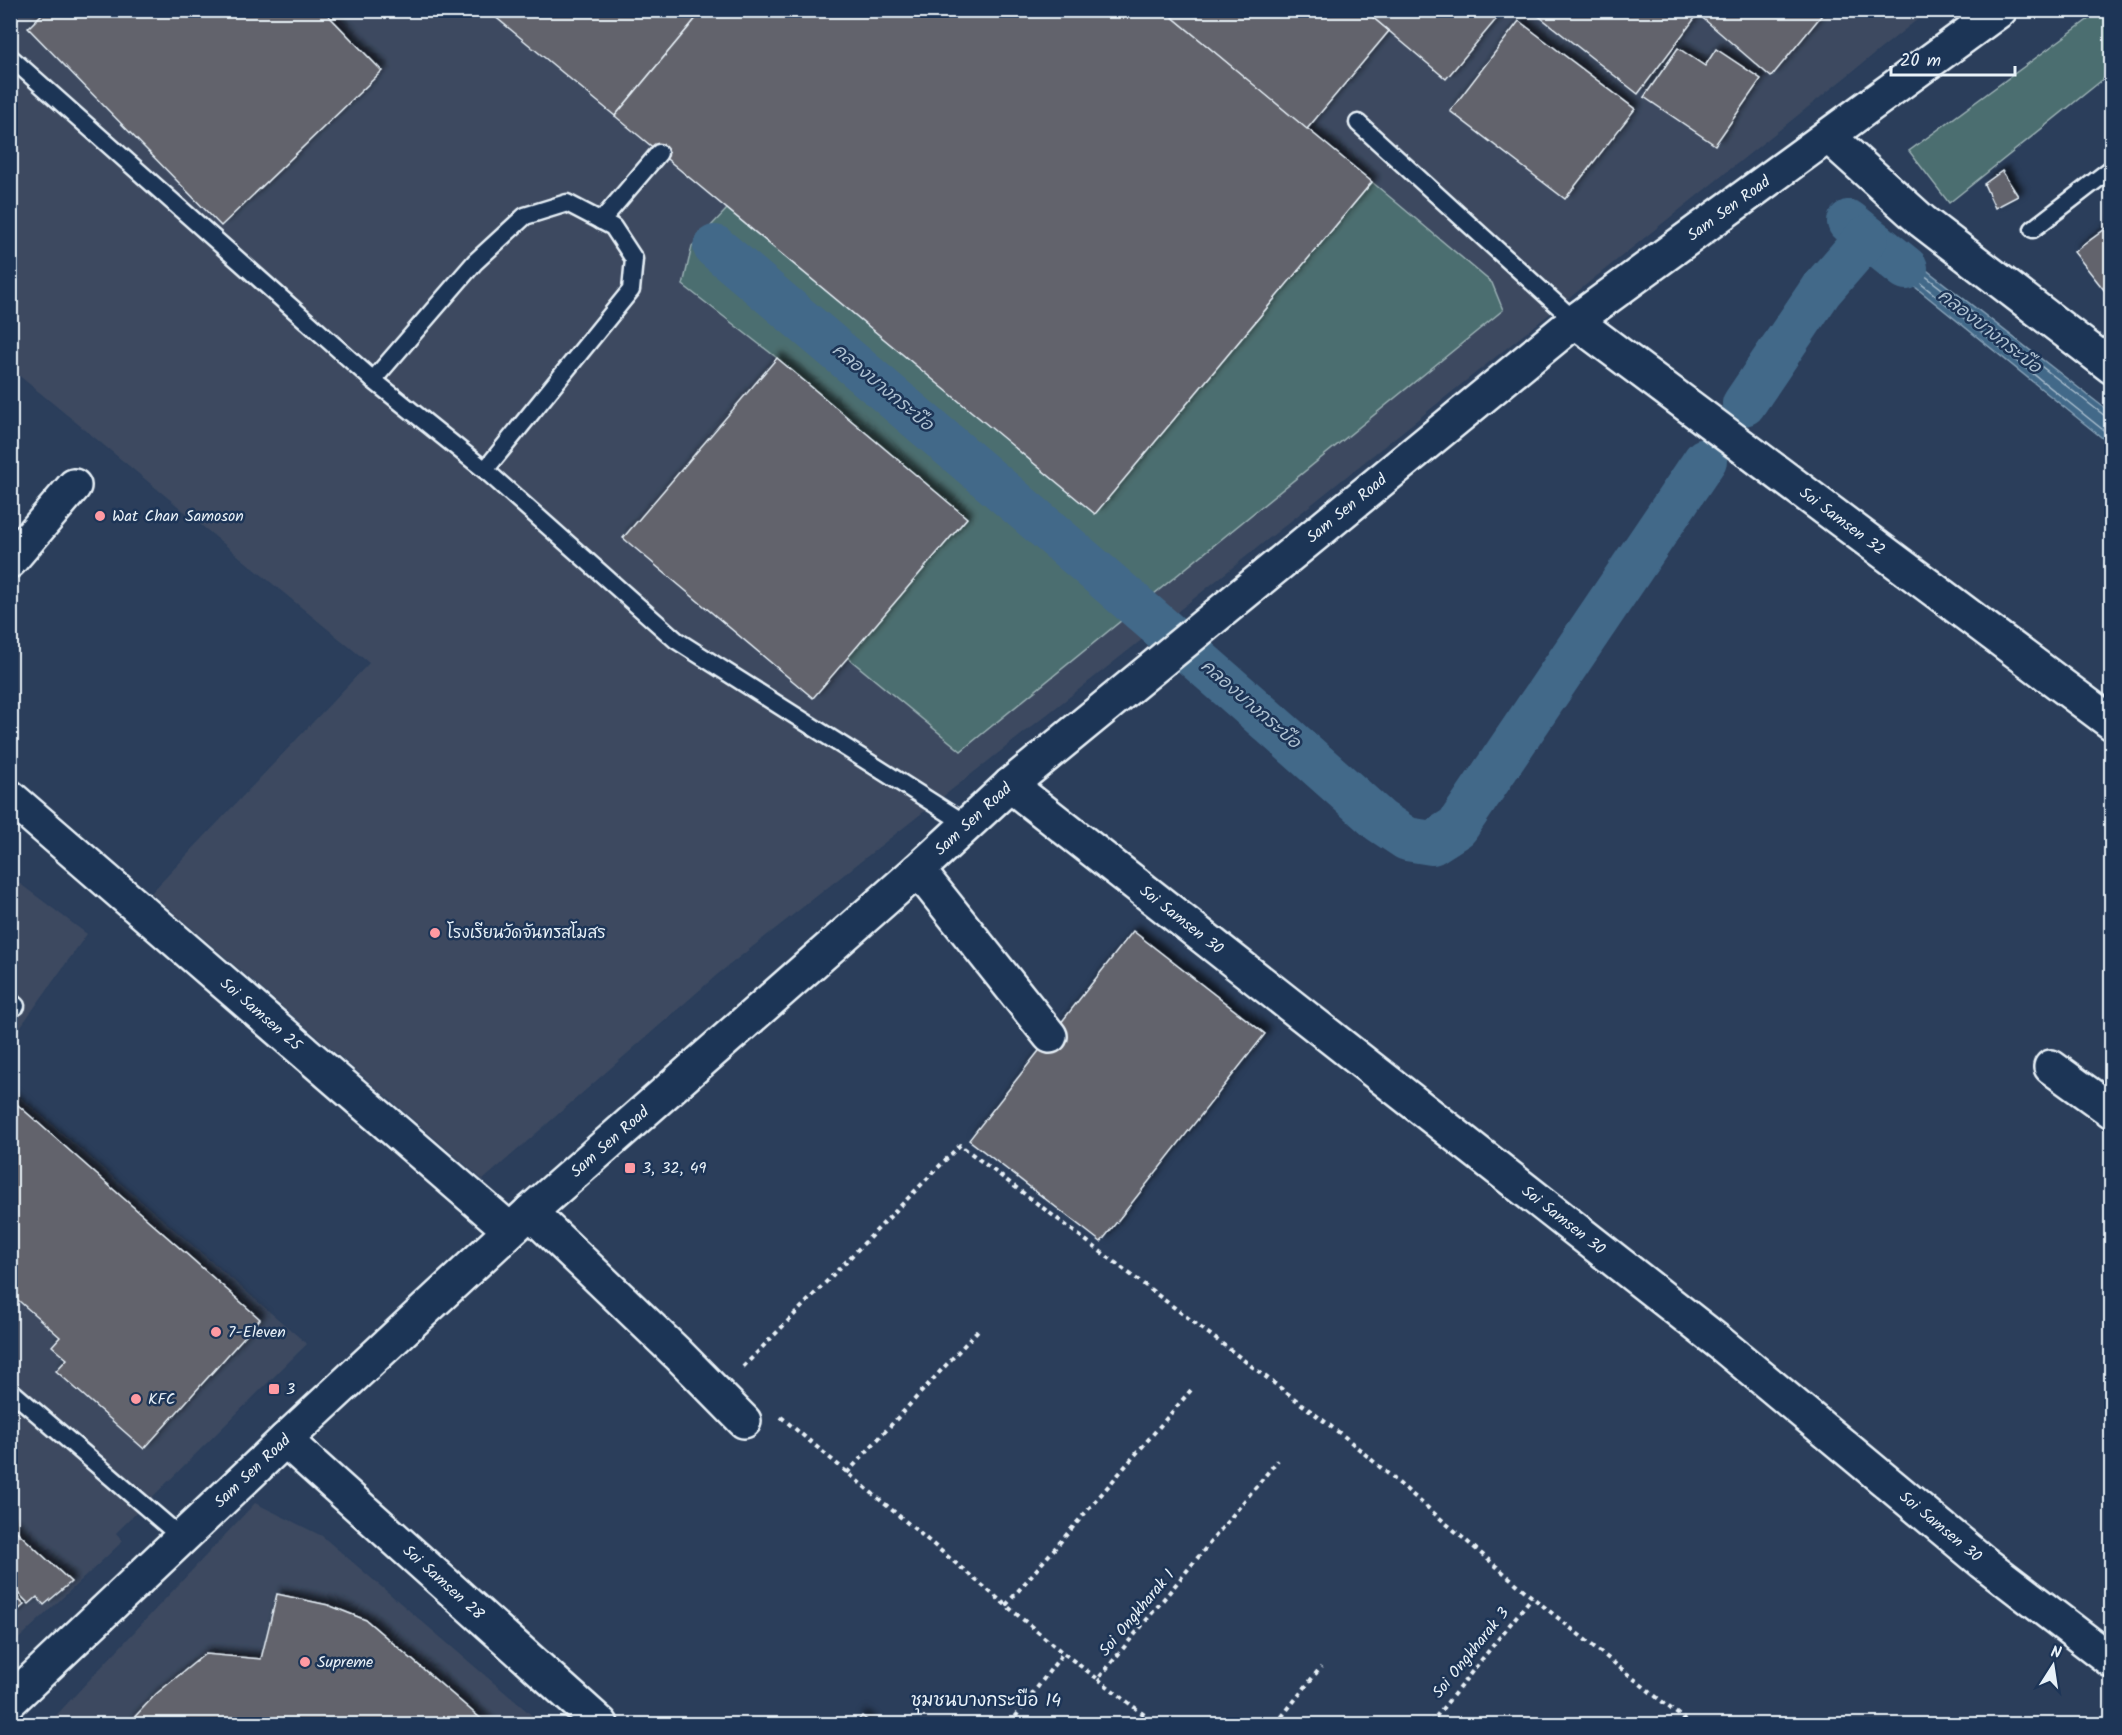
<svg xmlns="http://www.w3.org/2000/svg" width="2122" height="1735" viewBox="0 0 2122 1735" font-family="Kalam,'Playpen Sans Thai',sans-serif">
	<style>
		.built { fill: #3c4960 }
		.green { fill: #4c6e6f; stroke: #9ab0b4; stroke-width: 1.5 }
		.water { fill: #426989; stroke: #849fb5; stroke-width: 1.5 }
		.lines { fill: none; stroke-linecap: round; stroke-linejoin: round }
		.shore { stroke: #a6bbcc; stroke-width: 1.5 }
		.canal { stroke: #426989; stroke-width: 44 }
		.building { fill: #62636c; stroke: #e8f1f8; stroke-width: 1.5; filter: url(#shadow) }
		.service-casing { stroke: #e8f1f8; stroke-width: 21 }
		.minor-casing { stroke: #e8f1f8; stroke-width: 38 }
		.secondary-casing { stroke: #e8f1f8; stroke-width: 38 }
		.path { stroke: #e8f1f8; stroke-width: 4; stroke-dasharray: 4.5 4.5; stroke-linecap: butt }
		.service { stroke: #1d3557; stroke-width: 16 }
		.minor { stroke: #1d3557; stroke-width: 33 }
		.secondary { stroke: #1d3557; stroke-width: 33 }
		.poi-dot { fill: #ff9aa2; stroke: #1d3557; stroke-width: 2 }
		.labels { text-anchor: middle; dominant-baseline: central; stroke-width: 5; stroke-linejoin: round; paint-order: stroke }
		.street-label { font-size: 16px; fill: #e8f1f8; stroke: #1d3557 }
		.poi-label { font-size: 16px; fill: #e8f1f8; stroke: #1d3557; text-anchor: start }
		.water-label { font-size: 18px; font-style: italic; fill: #aec1d1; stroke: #1d3557 }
		.neighbourhood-label { font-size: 18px; fill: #e8f1f8; stroke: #1d3557 }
	</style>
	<defs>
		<filter id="shadow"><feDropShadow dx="5.5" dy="-5.5" stdDeviation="3" flood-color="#0009"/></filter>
	</defs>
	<rect width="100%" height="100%" fill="#2b3e5b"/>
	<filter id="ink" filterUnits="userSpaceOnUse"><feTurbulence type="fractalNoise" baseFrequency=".0167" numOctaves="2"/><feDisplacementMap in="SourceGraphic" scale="12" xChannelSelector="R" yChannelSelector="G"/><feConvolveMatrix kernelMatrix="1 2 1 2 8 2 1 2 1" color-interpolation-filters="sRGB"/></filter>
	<g filter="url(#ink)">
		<!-- built -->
		<g class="built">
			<polygon points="10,11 1928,11 1172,616 718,974 483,1180 151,893 369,663 11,369"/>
			<polygon points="11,877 87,934 11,1040"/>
			<polygon points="11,1089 307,1344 116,1533 123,1541 11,1646"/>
			<polygon points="255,1503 322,1536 542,1724 48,1724"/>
		</g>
		<!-- green -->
		<g class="green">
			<polygon points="2101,10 2111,11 2111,73 1949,203 1909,151"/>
			<polygon points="1372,182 1492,283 1503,310 961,751 847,657 777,358 683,285 692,246 727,209 1095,513"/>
		</g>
		<!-- water -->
		<polygon class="water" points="1866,223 2111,413 2111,445 1852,236"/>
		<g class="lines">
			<!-- shore -->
			<polyline class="shore" points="2112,418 2105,416 1869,232 1863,234 1864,238 2112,437"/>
			<!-- canal -->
			<g class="canal">
				<polyline points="1849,222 1906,268"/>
				<path d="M 715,247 C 939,436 1162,625 1380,821 L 1407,839 L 1432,843 L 1457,827 L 1705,460"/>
				<polyline points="1744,404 1821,290 1867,237"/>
			</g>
		</g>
		<!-- building -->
		<g class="building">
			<polygon points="46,10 323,10 382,71 221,226 28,28"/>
			<polygon points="487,10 703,10 615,116"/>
			<polygon points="703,10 1164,10 1372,182 1095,514 615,116"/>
			<polygon points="1164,10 1364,10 1389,31 1307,129"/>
			<polygon points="1364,10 1504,10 1446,79"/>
			<polygon points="1531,10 1826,10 1771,77 1698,14 1638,94"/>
			<polygon points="1519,21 1635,109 1565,199 1450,111"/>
			<polygon points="1678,48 1705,66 1716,49 1761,79 1715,145 1644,97"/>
			<polygon points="2002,171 2018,196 1995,208 1984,184"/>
			<polygon points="2112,224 2112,300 2074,252"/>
			<polygon points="777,358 967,518 813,698 623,538"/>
			<polygon points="1133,931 1265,1034 1101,1242 969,1140"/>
			<polygon points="10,1098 260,1319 144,1449 56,1371 67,1359 52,1346 60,1337 10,1293"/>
			<polygon points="10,1525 71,1582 44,1605 37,1597 29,1604 10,1585"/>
			<polygon points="10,1590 24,1605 10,1617"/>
			<polygon points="277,1594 328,1605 366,1620 487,1724 128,1724 156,1694 205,1654 261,1659"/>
			<polygon points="862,1716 872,1724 855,1724"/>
		</g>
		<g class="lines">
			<!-- service casing -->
			<g class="service-casing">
				<g id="service">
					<polyline points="10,57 373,380 485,470 676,640 966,824"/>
					<polyline points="1358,123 1575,321"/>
					<polyline points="601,221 659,153"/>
					<polyline points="2033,229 2112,168"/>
					<polyline points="373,380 475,262 525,216 567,203 613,227 634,259 631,290 485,470"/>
					<polyline points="10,1001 16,1006"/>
					<polyline points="10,1390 182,1538"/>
				</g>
			</g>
			<!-- minor casing -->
			<g class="minor-casing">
				<g id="minor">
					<polyline points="1828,136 1922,221 2112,367"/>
					<path id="s1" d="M 1575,321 L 2112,723"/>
					<polyline points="10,561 74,486"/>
					<path id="s2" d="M 1010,785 L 1720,1343 L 1983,1562 L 2112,1661"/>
					<path id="s3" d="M 10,797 L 510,1230"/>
					<polyline points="918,870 1050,1036"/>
					<polyline points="2051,1067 2112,1111"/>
					<polyline points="530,1212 678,1354 744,1421"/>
					<path id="s4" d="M 285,1440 L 601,1724"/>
				</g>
			</g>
			<!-- secondary casing -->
			<g class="secondary-casing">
				<g id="secondary">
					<path id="s5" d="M 10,1701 L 285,1440 L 530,1212 L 918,870 L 1010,785 L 1575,321 L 2000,10"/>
				</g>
			</g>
			<!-- path -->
			<g class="path">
				<polyline points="743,1367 960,1145 1345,1437 1532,1597 1690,1724"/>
				<polyline points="781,1417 1063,1653"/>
				<polyline points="847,1473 980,1328"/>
				<polyline points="1006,1605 1191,1390"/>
				<polyline points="1098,1679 1156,1724"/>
				<polyline points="1010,1724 1063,1653 1098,1679 1278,1460"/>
				<polyline points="1276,1724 1321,1667"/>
				<polyline points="1430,1724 1532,1597"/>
			</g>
			<!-- service -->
			<use href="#service" class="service"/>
			<!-- minor -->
			<use href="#minor" class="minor"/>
			<!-- secondary -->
			<use href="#secondary" class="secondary"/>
		</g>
	</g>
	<!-- markers -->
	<g class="poi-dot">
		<circle cx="100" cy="516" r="6"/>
		<circle cx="435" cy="933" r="6"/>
		<rect x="624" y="1162" width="12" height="12" rx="3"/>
		<circle cx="216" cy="1332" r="6"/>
		<rect x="268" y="1383" width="12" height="12" rx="3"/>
		<circle cx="136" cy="1399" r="6"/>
		<circle cx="305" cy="1662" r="6"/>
	</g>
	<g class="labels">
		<!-- street labels -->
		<g class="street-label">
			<text stroke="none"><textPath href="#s5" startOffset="2278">Sam Sen Road</textPath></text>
			<text stroke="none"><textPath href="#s5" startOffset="1792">Sam Sen Road</textPath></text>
			<text stroke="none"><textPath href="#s1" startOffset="334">Soi Samsen 32</textPath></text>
			<text stroke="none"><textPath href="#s5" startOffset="1306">Sam Sen Road</textPath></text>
			<text stroke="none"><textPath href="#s2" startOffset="218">Soi Samsen 30</textPath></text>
			<text stroke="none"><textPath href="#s3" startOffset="332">Soi Samsen 25</textPath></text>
			<text stroke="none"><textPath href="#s5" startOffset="820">Sam Sen Road</textPath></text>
			<text stroke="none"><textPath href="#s2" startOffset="704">Soi Samsen 30</textPath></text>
			<text stroke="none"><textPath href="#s5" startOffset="334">Sam Sen Road</textPath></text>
			<text stroke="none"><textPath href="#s2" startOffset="1190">Soi Samsen 30</textPath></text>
			<text stroke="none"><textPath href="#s4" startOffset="213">Soi Samsen 28</textPath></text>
			<text transform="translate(1137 1613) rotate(-50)">Soi Ongkharak 1</text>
			<text transform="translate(1471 1653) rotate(-51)">Soi Ongkharak 3</text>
		</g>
		<!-- poi labels -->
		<g class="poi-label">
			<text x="112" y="516">Wat Chan Samoson</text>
			<text x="447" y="933">โรงเรียนวัดจันทรสโมสร</text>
			<text x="642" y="1168">3, 32, 49</text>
			<text x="228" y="1332">7-Eleven</text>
			<text x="286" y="1389">3</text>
			<text x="148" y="1399">KFC</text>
			<text x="317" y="1662">Supreme</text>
		</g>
		<!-- water labels -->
		<g class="water-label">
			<text transform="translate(1989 332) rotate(38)">คลองบางกระบือ</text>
			<text transform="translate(882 388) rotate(40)">คลองบางกระบือ</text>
			<text transform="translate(1250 705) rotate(41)">คลองบางกระบือ</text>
		</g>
		<!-- neighbourhood labels -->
		<g class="neighbourhood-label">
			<text x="986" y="1701">ชุมชนบางกระบือ 14</text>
		</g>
	</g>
	<!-- margin -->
	<rect width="2122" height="1735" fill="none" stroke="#1d3557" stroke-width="36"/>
	<rect x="18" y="18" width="2086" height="1699" fill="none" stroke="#e8f1f8" stroke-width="2" filter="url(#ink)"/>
	<!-- north arrow -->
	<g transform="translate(2053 1666) rotate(12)" stroke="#1d3557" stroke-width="4.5" paint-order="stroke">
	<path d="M0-4.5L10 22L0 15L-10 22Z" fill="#e8f1f8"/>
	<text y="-9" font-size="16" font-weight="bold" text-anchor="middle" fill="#e8f1f8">N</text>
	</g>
	<!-- scale -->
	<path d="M1891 66v9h124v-9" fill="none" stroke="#e8f1f8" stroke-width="3"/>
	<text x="1900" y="66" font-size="18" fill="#e8f1f8" stroke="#1d3557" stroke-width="4.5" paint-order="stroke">20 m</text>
</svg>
